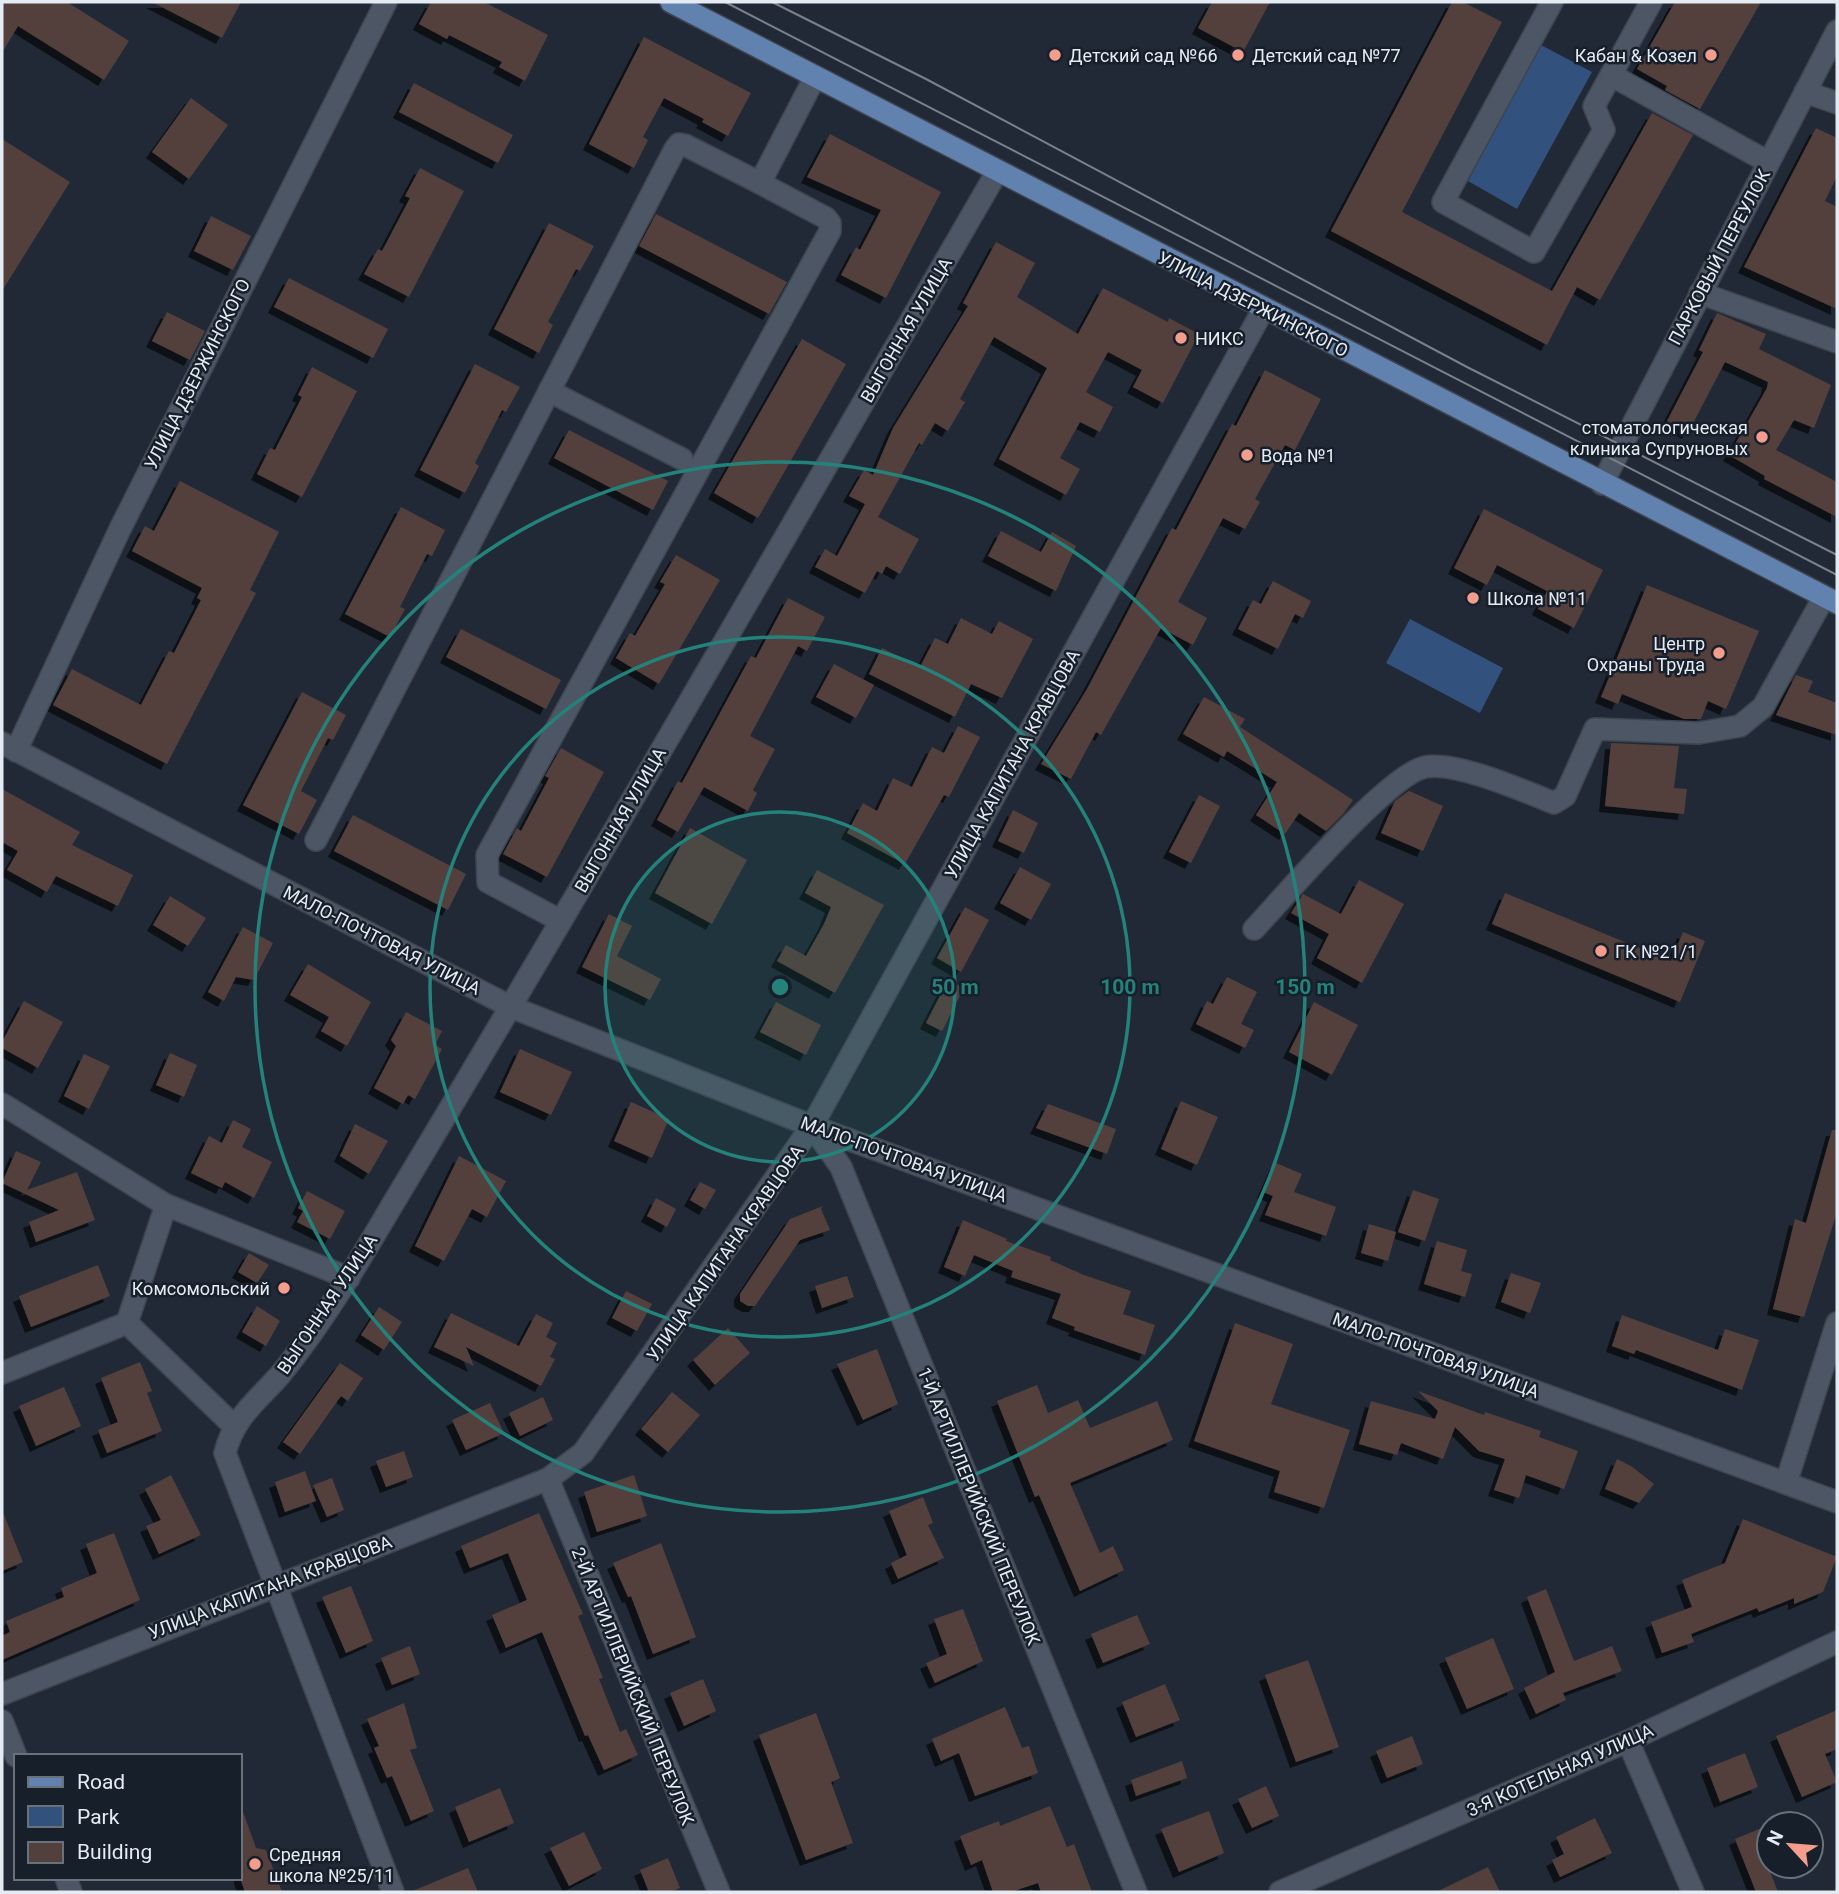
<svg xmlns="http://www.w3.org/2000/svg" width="1839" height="1894" viewBox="0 0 1839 1894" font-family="Roboto,sans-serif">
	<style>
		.green { fill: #32517d }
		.building { fill: #52403c; filter: url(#shadow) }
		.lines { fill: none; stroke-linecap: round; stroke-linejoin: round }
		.minor-casing { stroke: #3f4550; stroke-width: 24 }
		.major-casing { stroke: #3f4550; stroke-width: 24 }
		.minor { stroke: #4d5664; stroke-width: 21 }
		.major { stroke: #6181ae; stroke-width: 21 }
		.tram { stroke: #7a818c; stroke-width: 2 }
		.ring { fill: none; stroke: #24827b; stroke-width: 3.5 }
		.poi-dot { fill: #f49d8d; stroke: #171f2b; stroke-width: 2.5 }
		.labels { text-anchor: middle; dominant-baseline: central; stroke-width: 5; stroke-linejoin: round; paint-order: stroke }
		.poi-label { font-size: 18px; fill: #e5ebf3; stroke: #171f2b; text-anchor: start }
		.street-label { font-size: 18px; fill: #e5ebf3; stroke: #171f2b }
		.centre { fill: #24827b; stroke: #171f2b; stroke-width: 3.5 }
		.ring-label { font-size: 21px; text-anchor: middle; font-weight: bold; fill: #24827b; stroke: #171f2b; stroke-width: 5; stroke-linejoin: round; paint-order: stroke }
	</style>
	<defs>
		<filter id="shadow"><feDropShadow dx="-6" dy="6" stdDeviation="0" flood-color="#0009"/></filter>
	</defs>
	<rect width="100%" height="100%" fill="#202935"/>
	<!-- green -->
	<g class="green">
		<polygon points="1541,45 1592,72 1517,209 1468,181"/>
		<polygon points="1410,619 1503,668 1480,713 1386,663"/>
	</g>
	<!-- building -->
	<g class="building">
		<polygon points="2,2 67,2 129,41 104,80 18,26 2,53"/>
		<polygon points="152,2 241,2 222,38"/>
		<polygon points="431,2 484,2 548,35 525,81 499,67 502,62 449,35 447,39 419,24"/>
		<polygon points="1212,2 1270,2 1243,52 1198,28"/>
		<polygon points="1452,2 1463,2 1502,22 1402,212 1552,291 1652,113 1693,135 1600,300 1577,287 1547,345 1331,231"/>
		<polygon points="1675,2 1761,2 1700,109 1665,90 1667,86 1637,69"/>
		<polygon points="644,37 751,93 728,136 702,122 704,119 664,98 643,137 648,140 634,168 589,144"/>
		<polygon points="414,83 513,135 498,163 399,112"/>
		<polygon points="191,98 228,125 189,179 152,152"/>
		<polygon points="1816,128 1837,138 1837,176 1825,201 1837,207 1837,309 1744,267"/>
		<polygon points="830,134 941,192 886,298 841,275 856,247 860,250 881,210 807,177"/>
		<polygon points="2,139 70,182 2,291"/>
		<polygon points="420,168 464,191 409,297 364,274 378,249 382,251 410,198 405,196"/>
		<polygon points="656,214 787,282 769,314 639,246"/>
		<polygon points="211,216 251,236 233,270 194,251"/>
		<polygon points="549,223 594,246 580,271 576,269 548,322 553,325 539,353 494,329"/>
		<polygon points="996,242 1035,263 1017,297 1078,334 1103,288 1168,322 1169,318 1199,334 1163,403 1133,387 1142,370 1108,352 1086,392 1113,407 1100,432 1080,422 1060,458 1080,469 1066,495 999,459 1047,368 994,337 960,399 965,402 948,431 935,423 922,445 919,443 878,517 919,539 900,574 886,566 882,574 877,571 865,593 815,567 825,549 837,556 865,504 849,496 864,470 873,475 893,428 968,306 963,303"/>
		<polygon points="289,278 388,329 373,358 274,307"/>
		<polygon points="167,312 205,331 190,360 152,341"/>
		<polygon points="1717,313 1766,334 1759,349 1831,385 1814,428 1794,420 1776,450 1837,482 1837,517 1764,479 1765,476 1729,455 1767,388 1768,382 1725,362 1688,433 1667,421 1703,352 1699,350"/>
		<polygon points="802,339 846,364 758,518 714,493"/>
		<polygon points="475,364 520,387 506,412 502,410 475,463 479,466 465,493 420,470"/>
		<polygon points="312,367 357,391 302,497 257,474 270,448 275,450 302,397 298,395"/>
		<polygon points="1265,370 1321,399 1295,450 1285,445 1255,499 1260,502 1245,529 1223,518 1178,602 1207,618 1193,645 1161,628 1101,735 1096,732 1071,779 1041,764 1087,689 1172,528 1176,530 1232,424 1236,426"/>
		<polygon points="569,430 668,481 653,510 554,458"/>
		<polygon points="180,481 279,532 250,590 256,593 167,764 53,705 72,669 141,705 169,651 174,653 201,600 197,598 202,588 132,551 145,526 154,531"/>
		<polygon points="401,507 445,530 432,556 427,554 400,607 405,609 390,637 345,614"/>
		<polygon points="1484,509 1603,570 1574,628 1538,609 1547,591 1497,565 1487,585 1454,568"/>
		<polygon points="1001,531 1041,552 1052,532 1076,546 1056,591 988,556"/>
		<polygon points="676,555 720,580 659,684 616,658 630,633 635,636 665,584 660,582"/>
		<polygon points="1273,581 1311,601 1303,618 1295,614 1278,649 1238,629 1253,600 1261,604"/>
		<polygon points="1647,585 1759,631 1726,709 1708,701 1701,719 1684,719 1622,694 1618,704 1601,697"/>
		<polygon points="788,598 825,617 807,651 798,646 750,736 775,749 753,790 757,793 748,811 704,787 678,832 657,820 678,781 682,783 751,656 756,658"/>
		<polygon points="961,618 992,634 999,621 1033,639 1002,698 971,684 955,717 869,674 882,648 920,667 935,638 948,644"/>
		<polygon points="461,629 561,680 546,709 446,657"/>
		<polygon points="834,664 874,685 856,718 816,697"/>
		<polygon points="1796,675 1813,681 1808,692 1837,703 1837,735 1776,715"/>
		<polygon points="302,692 346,715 333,740 328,738 301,791 317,800 299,834 243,805"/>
		<polygon points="1204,697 1245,719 1240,727 1353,800 1343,814 1326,831 1299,813 1285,834 1256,815 1277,782 1227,751 1224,757 1183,734"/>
		<polygon points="958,726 980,737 949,797 944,795 905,864 847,833 863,803 877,811 893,778 912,787 932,747 944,753"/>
		<polygon points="1611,743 1679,746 1674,788 1687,789 1684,814 1605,806"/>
		<polygon points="561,748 604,772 547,877 503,854 517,828 521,831 549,778 545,776"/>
		<polygon points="2,789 80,832 72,845 133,875 118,906 56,876 47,892 7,870 18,851 2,842"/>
		<polygon points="1409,791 1443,806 1423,851 1381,833 1395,801"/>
		<polygon points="1199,795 1220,806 1191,863 1169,852"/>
		<polygon points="1013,810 1038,823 1024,853 998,841"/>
		<polygon points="353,815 466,874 448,910 334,851"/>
		<polygon points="690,828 747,860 712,924 655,893"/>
		<polygon points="1020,867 1051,884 1031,920 1000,903"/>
		<polygon points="817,870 884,905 835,993 777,961 786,945 806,956 824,924 831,907 805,893"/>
		<polygon points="1359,880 1404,904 1362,983 1317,958 1329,934 1291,913 1303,894 1341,914"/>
		<polygon points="1505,893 1671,961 1683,932 1705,941 1680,1002 1492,924"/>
		<polygon points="170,896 206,918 188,946 153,925"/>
		<polygon points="965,907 989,920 961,972 937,958"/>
		<polygon points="609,914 632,926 617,956 661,979 650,1000 582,967"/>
		<polygon points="243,927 273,943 254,980 236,977 224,1001 208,992"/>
		<polygon points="308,964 371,1002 347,1046 321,1031 329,1017 290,995"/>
		<polygon points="1227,977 1257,992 1241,1024 1254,1030 1245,1048 1196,1024 1207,1001 1213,1004"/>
		<polygon points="948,980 964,988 942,1031 926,1023"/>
		<polygon points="24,1001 63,1022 38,1068 2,1048 2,1042"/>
		<polygon points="776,1002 821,1025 806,1055 760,1032"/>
		<polygon points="1314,1002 1358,1025 1332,1075 1289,1052"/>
		<polygon points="406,1012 442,1031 435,1045 442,1049 415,1099 408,1095 403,1104 374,1088 396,1046 391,1040"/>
		<polygon points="520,1049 572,1072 551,1115 500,1092"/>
		<polygon points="170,1053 197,1065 184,1097 156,1085"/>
		<polygon points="84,1054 110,1066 89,1109 64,1096"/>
		<polygon points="1181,1101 1218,1117 1197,1165 1161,1149"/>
		<polygon points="631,1102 669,1119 652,1158 614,1141"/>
		<polygon points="1048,1104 1116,1129 1107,1154 1036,1128"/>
		<polygon points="233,1120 251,1129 242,1147 272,1162 254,1198 225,1182 222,1188 191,1173 209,1136 222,1143"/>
		<polygon points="355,1124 388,1141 369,1174 340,1156"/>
		<polygon points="1832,1130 1837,1130 1837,1212 1804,1317 1773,1309 1795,1219 1806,1223"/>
		<polygon points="16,1151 41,1162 27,1190 77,1172 95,1220 36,1242 29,1222 59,1210 2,1183"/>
		<polygon points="459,1156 506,1181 487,1217 472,1209 444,1261 415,1246"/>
		<polygon points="1276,1163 1302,1174 1294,1192 1336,1207 1326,1236 1265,1215 1273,1196 1263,1192"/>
		<polygon points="700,1182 716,1190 705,1209 690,1200"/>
		<polygon points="1413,1190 1439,1199 1425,1241 1398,1232"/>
		<polygon points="307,1191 345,1211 330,1239 297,1222 303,1211 298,1208"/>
		<polygon points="656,1198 676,1209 667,1227 647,1216"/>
		<polygon points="823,1206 821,1209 830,1230 800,1240 755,1306 748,1306 740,1301 740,1294 790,1219"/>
		<polygon points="963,1220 1007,1239 1006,1241 1051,1257 1050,1260 1084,1275 1131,1291 1123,1314 1155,1325 1145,1355 1074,1330 1075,1327 1052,1318 1061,1294 1011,1277 1013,1271 974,1255 965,1276 944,1267"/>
		<polygon points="1369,1224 1396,1232 1388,1261 1361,1253"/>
		<polygon points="1437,1241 1467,1250 1461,1271 1472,1274 1465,1297 1424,1284"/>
		<polygon points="249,1253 269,1265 257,1283 238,1272"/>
		<polygon points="98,1265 110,1296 31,1327 19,1296"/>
		<polygon points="1511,1273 1541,1283 1530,1313 1501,1302"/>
		<polygon points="847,1276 854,1297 822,1308 815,1286"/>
		<polygon points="626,1291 652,1304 637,1331 612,1318"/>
		<polygon points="257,1306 280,1321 266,1346 242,1332"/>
		<polygon points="379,1307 402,1322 384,1350 361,1335"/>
		<polygon points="451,1313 519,1346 536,1314 553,1323 546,1337 557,1343 550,1357 555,1359 541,1386 466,1347 474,1366 434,1347"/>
		<polygon points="1622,1315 1718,1350 1725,1329 1759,1340 1742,1390 1636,1350 1634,1354 1612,1346"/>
		<polygon points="1235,1323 1293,1344 1271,1404 1350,1430 1324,1508 1274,1492 1280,1471 1194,1441"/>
		<polygon points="728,1328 750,1353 715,1385 693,1360"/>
		<polygon points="877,1349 898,1404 863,1420 837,1364"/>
		<polygon points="140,1362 152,1391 147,1393 162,1431 107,1453 98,1430 118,1422 101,1378"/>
		<polygon points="340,1363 363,1378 348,1401 341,1396 300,1454 283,1442"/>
		<polygon points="1037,1385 1048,1413 1078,1400 1090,1428 1157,1401 1173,1440 1070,1483 1100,1553 1113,1546 1124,1570 1080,1591 1039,1495 1035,1497 997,1401"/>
		<polygon points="64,1387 81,1426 36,1446 19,1406"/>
		<polygon points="1418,1391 1484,1415 1485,1412 1541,1431 1539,1437 1578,1451 1564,1489 1526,1475 1519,1498 1494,1490 1505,1459 1479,1451 1455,1427 1443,1459 1401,1443 1397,1455 1359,1444 1371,1401 1435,1419 1438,1411"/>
		<polygon points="672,1392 700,1415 668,1452 641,1429"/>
		<polygon points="543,1397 553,1420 520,1436 509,1413"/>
		<polygon points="490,1403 504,1433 466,1450 452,1420"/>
		<polygon points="404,1451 413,1477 386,1487 376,1461"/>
		<polygon points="1617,1459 1631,1466 1654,1484 1639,1503 1605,1489"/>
		<polygon points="305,1471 316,1501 285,1512 275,1482"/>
		<polygon points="171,1475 201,1535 159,1554 146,1526 161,1520 145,1489"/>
		<polygon points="634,1475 647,1516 597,1532 584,1492"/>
		<polygon points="332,1478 344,1510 327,1517 313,1485"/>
		<polygon points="923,1497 933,1523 928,1525 944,1558 898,1579 891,1563 907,1555 889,1511"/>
		<polygon points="2,1510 23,1562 2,1571"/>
		<polygon points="539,1513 583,1614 578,1616 603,1678 599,1679 620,1732 626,1729 638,1755 604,1770 588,1735 585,1736 542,1632 506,1648 492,1615 527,1600 508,1553 470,1568 461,1546"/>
		<polygon points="1743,1519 1837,1557 1823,1592 1794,1604 1794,1598 1759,1612 1757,1608 1691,1634 1694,1642 1662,1653 1651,1622 1692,1607 1682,1580 1725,1563"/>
		<polygon points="114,1533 140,1600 2,1660 2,1636 10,1632 6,1621 64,1597 61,1588 97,1573 86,1544"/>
		<polygon points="661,1543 696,1637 653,1654 631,1596 628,1597 613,1563"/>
		<polygon points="351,1586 373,1641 346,1653 322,1597"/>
		<polygon points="1546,1589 1574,1661 1612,1646 1622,1671 1563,1693 1566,1700 1536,1714 1524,1688 1555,1672 1527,1597"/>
		<polygon points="963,1609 983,1661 935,1683 926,1663 947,1654 934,1619"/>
		<polygon points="1137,1615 1150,1644 1103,1663 1091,1634"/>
		<polygon points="1493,1638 1514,1689 1467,1709 1445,1658"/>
		<polygon points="410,1646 420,1674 392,1685 381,1658"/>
		<polygon points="1308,1660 1339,1747 1296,1762 1265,1675"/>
		<polygon points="703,1679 716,1711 684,1726 670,1693"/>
		<polygon points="1165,1684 1180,1720 1136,1737 1122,1702"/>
		<polygon points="404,1703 417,1748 410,1750 434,1811 411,1821 392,1776 387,1778 374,1748 379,1746 367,1719"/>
		<polygon points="1005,1707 1022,1748 1029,1746 1038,1773 975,1796 959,1753 941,1761 932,1739"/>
		<polygon points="1837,1710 1837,1749 1825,1754 1837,1782 1802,1797 1776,1736"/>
		<polygon points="816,1713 840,1778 831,1782 853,1843 806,1860 759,1735"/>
		<polygon points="1412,1736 1423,1764 1387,1778 1376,1751"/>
		<polygon points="1745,1753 1758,1787 1720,1802 1707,1768"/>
		<polygon points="1182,1761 1187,1778 1136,1796 1131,1780"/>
		<polygon points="1266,1786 1279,1816 1252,1828 1238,1799"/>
		<polygon points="500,1788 514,1823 469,1842 455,1807"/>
		<polygon points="1050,1806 1067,1847 1074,1844 1092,1892 1041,1892 1038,1883 1011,1892 993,1892 982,1860 971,1865 960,1836 999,1821 1000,1826"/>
		<polygon points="242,1809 256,1848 266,1850 282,1892 245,1892 240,1878"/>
		<polygon points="1209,1811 1224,1853 1179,1872 1161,1829"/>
		<polygon points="1595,1818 1612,1853 1560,1877 1552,1860 1564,1854 1556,1837"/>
		<polygon points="1769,1825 1769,1869 1778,1892 1756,1892 1735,1839"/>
		<polygon points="584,1832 602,1869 569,1886 550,1848"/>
		<polygon points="668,1858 680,1888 670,1892 649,1892 640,1870"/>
		<polygon points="1488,1867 1500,1892 1436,1892"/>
		<polygon points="468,1868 478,1892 410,1892"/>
	</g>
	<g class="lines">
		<!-- minor casing -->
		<g class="minor-casing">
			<g id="minor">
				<polyline points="1552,2 1443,202 1534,252 1604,130 1594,106 1651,2"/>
				<polyline points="1611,75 1768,162"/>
				<polyline points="1805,92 1837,103"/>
				<polyline points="1700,293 1837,342"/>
				<polyline points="549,391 682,459"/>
				<polyline points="1602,484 1837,31"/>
				<polyline points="2,743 511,1007 812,1126 1837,1502"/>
				<polyline points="16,751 120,529 386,2"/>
				<polyline points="316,840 675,149 679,144 685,145 760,183 815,77"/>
				<polyline points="561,921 488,882 487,855 830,231 830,223 826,218 760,183"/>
				<path d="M 1254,929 C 1284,897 1389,774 1425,767 C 1456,761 1524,791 1554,803 L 1565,796 L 1595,729 L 1699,733 L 1740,726 L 1763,707 L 1824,597"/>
				<polyline points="2,1104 166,1205 349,1278"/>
				<polyline points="812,1126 841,1167 1136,1892"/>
				<polyline points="166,1205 127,1323 234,1426"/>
				<polyline points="2,1373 127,1323"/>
				<polyline points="548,1479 719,1892"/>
				<polyline points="1786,1483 1837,1323"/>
				<polyline points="2,1694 548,1479 583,1453 812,1126 1263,310"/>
				<polyline points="2,1721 16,1756"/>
				<polyline points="1628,1741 1693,1892"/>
				<polyline points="66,1878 71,1892"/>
				<path d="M 393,1892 L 225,1453 C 234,1417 257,1401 280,1375 C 326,1319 363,1254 400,1192 C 603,854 799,513 997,172"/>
				<polyline points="1280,1892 1628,1741 1837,1642"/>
			</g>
		</g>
		<!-- major casing -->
		<g class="major-casing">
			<polyline id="major" points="671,2 1837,603"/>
		</g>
		<!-- minor -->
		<use href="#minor" class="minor"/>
		<!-- major -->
		<use href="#major" class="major"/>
		<!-- tram -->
		<g class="tram">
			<polyline points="725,2 1837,575"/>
			<polyline points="772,2 926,79 1467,367 1837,555"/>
		</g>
	</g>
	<!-- distance rings -->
	<circle cx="780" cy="987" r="175" fill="#24827b" fill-opacity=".12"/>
	<g class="ring">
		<circle cx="780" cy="987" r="175"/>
		<circle cx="780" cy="987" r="350"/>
		<circle cx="780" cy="987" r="525"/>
	</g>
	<!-- markers -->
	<g class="poi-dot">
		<circle cx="1055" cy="55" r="7"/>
		<circle cx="1238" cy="55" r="7"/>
		<circle cx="1711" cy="55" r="7"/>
		<circle cx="1181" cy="338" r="7"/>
		<circle cx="1762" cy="437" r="7"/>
		<circle cx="1247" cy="455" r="7"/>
		<circle cx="1473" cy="598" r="7"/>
		<circle cx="1719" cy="653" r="7"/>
		<circle cx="1601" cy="951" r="7"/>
		<circle cx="284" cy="1288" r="7"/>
		<circle cx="255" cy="1864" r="7"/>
	</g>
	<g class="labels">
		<!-- poi labels -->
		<g class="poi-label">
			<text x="1069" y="55">Детский сад №66</text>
			<text x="1252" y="55">Детский сад №77</text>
			<text x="1697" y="55" text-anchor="end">Кабан &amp; Козел</text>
			<text x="1195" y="338">НИКС</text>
			<text x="1748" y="427" text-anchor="end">стоматологическая<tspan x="1748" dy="21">клиника Супруновых</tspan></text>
			<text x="1261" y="455">Вода №1</text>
			<text x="1487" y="598">Школа №11</text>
			<text x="1705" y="643" text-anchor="end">Центр<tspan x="1705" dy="21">Охраны Труда</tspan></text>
			<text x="1615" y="951">ГК №21/1</text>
			<text x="270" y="1288" text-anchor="end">Комсомольский</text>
			<text x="269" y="1854">Средняя<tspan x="269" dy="21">школа №25/11</tspan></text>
		</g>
		<!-- street labels -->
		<g class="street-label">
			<text transform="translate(1719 257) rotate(-62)">ПАРКОВЫЙ ПЕРЕУЛОК</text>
			<text transform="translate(1253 304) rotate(27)">УЛИЦА ДЗЕРЖИНСКОГО</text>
			<text transform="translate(906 330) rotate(-60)">ВЫГОННАЯ УЛИЦА</text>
			<text transform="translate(197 374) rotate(-63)">УЛИЦА ДЗЕРЖИНСКОГО</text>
			<text transform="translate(1012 764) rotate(-61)">УЛИЦА КАПИТАНА КРАВЦОВА</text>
			<text transform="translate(620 820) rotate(-60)">ВЫГОННАЯ УЛИЦА</text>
			<text transform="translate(382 940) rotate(27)">МАЛО-ПОЧТОВАЯ УЛИЦА</text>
			<text transform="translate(904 1159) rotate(20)">МАЛО-ПОЧТОВАЯ УЛИЦА</text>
			<text transform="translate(725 1253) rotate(-55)">УЛИЦА КАПИТАНА КРАВЦОВА</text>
			<text transform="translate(327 1304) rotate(-56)">ВЫГОННАЯ УЛИЦА</text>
			<text transform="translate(1436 1355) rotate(20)">МАЛО-ПОЧТОВАЯ УЛИЦА</text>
			<text transform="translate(979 1506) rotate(68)">1-Й АРТИЛЛЕРИЙСКИЙ ПЕРЕУЛОК</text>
			<text transform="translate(270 1587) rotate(-21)">УЛИЦА КАПИТАНА КРАВЦОВА</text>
			<text transform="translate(633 1686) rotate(68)">2-Й АРТИЛЛЕРИЙСКИЙ ПЕРЕУЛОК</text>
			<text transform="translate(1560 1770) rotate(-24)">3-Я КОТЕЛЬНАЯ УЛИЦА</text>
		</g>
	</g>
	<circle cx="780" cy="987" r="10" class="centre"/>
	<g class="ring-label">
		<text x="955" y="994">50 m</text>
		<text x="1130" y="994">100 m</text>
		<text x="1305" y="994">150 m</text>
	</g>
	<!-- border -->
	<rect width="1839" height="1894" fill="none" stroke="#e5ebf3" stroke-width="7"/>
	<!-- legend -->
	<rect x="14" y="1754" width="228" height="126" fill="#171f2b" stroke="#69717b" stroke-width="2"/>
	<rect x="28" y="1777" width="35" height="10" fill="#6181ae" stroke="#69717b" stroke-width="2"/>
	<text x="77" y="1789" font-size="21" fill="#e5ebf3">Road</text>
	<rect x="28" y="1806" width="35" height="21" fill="#32517d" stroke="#69717b" stroke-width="2"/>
	<text x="77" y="1824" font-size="21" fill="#e5ebf3">Park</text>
	<rect x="28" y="1842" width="35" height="21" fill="#52403c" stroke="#69717b" stroke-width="2"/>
	<text x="77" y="1859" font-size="21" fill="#e5ebf3">Building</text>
	<!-- north arrow -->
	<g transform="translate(1790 1845) rotate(296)"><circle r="33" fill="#171f2b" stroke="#69717b" stroke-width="2"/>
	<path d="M0-5L12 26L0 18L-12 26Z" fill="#f49d8d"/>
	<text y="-10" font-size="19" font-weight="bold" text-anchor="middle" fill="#e5ebf3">N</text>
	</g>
</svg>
